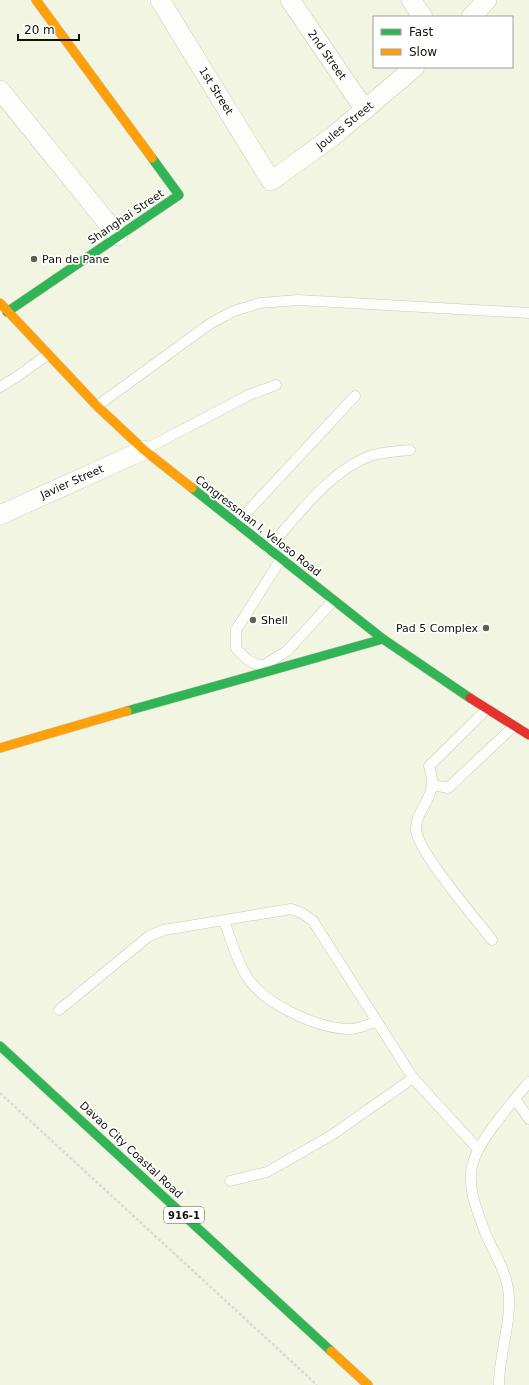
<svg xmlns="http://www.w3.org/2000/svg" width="529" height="1385" viewBox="0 0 529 1385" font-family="'DejaVu Sans',sans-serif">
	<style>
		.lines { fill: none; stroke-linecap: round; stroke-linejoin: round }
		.lane-casing { stroke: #c8cbbc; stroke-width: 11 }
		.street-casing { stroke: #c8cbbc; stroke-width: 20 }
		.fast-casing { stroke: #c8cbbc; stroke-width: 10 }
		.slow-casing { stroke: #c8cbbc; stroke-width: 10 }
		.jam-casing { stroke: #c8cbbc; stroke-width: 10 }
		.path { stroke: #dadbd5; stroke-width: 2.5; stroke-dasharray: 3 2; stroke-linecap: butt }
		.lane { stroke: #fdfefa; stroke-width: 10 }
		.street { stroke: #fdfefa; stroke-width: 19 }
		.fast { stroke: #30b455; stroke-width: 9 }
		.slow { stroke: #ff9f0a; stroke-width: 9 }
		.jam { stroke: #e5322d; stroke-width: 9 }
		.poi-dot { fill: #5f6153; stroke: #fff; stroke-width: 1.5 }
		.labels { text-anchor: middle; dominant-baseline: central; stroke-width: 3.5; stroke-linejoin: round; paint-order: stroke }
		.shield { fill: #fff; stroke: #585951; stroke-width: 1 }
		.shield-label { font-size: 10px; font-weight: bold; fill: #101206 }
		.street-label { font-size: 11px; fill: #101206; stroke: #fff }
		.poi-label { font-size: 11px; fill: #101206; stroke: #fff; text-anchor: start }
	</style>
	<rect width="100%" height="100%" fill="#f1f5e1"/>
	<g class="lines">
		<!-- lane casing -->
		<g class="lane-casing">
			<g id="lane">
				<polyline points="0,387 18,376 47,355"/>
				<polyline points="97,406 211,323 234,311 260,303 298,300 529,313"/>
				<polyline points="144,450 249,395 276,385"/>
				<polyline points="236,524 355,396"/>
				<path d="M 268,549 C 296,517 332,468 373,455 C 385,452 397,451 410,450"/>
				<path d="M 281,559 L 236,630 L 236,648 C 243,656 252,666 264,665 L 287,651 L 333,601"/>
				<path d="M 487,709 L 429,766 C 430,771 433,778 432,784 C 432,799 415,813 416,830 C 418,852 476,919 492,940"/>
				<polyline points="433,785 448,788 514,726"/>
				<path d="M 224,920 C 231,940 236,959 247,977 C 264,1004 318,1029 350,1029 C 358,1029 368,1024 376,1022"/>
				<polyline points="59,1010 149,936 164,930 291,909 302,913 313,921 413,1078 478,1149"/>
				<polyline points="515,1099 529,1119"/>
				<polyline points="230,1181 267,1172 332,1135 413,1078"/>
				<path d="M 499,1385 C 499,1353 513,1319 508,1288 C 504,1266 493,1252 485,1232 C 478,1213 467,1188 472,1167 C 477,1141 512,1103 529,1082"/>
			</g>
		</g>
		<!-- street casing -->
		<g class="street-casing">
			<g id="street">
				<polyline points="160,0 271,181 332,137 415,67"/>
				<polyline points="290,0 365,110"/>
				<polyline points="411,0 423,17"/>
				<polyline points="471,17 487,0"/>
				<polyline points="0,90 118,236"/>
				<polyline points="0,515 144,450"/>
			</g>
		</g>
		<!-- fast casing -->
		<g class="fast-casing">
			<g id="fast">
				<polyline points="7,312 179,195 152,158"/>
				<polyline points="192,488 383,639 470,698"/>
				<polyline points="127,711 383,639"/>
				<polyline points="0,1046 331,1351"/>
			</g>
		</g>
		<!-- slow casing -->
		<g class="slow-casing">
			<g id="slow">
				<polyline points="36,0 152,158"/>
				<polyline points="0,303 97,406 144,450 192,488"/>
				<polyline points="0,748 127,711"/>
				<polyline points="331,1351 368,1385"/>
			</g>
		</g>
		<!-- jam casing -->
		<g class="jam-casing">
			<polyline id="jam" points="470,698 529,735"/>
		</g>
		<!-- path -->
		<polyline class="path" points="0,1093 317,1385"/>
		<!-- lane -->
		<use href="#lane" class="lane"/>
		<!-- street -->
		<use href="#street" class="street"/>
		<!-- fast -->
		<use href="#fast" class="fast"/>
		<!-- slow -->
		<use href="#slow" class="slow"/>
		<!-- jam -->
		<use href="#jam" class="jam"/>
	</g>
	<!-- markers -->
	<g class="poi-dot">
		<circle cx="34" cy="259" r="4"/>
		<circle cx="253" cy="620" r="4"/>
		<circle cx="486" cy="628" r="4"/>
	</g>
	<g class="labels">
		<!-- shield labels -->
		<rect class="shield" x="164" y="1207" width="40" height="16" rx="3"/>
		<g class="shield-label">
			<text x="184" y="1215">916-1</text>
		</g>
		<!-- street labels -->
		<g class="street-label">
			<text transform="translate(327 55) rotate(55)">2nd Street</text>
			<text transform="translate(216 91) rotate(58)">1st Street</text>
			<text transform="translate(345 126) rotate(-39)">Joules Street</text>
			<text transform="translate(126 217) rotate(-34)">Shanghai Street</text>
			<text transform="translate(72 482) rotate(-24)">Javier Street</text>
			<text transform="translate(258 526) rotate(38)">Congressman I. Veloso Road</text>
			<text transform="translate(131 1150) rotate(43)">Davao City Coastal Road</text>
		</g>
		<!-- poi labels -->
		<g class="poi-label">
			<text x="42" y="259">Pan de Pane</text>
			<text x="261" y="620">Shell</text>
			<text x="478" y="628" text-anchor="end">Pad 5 Complex</text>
		</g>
	</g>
	<!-- legend -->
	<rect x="373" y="16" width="140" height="52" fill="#ffffff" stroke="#9fa09b"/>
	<rect x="381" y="29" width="20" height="6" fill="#30b455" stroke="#9fa09b"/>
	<text x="409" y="36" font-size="12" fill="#101206">Fast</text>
	<rect x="381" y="49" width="20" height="6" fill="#ff9f0a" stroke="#9fa09b"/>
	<text x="409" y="56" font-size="12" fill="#101206">Slow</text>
	<!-- scale -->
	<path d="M18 34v6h61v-6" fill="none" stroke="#101206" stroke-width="2"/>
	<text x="24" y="34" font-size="12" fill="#101206" stroke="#ffffff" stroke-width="3" paint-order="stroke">20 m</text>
</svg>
